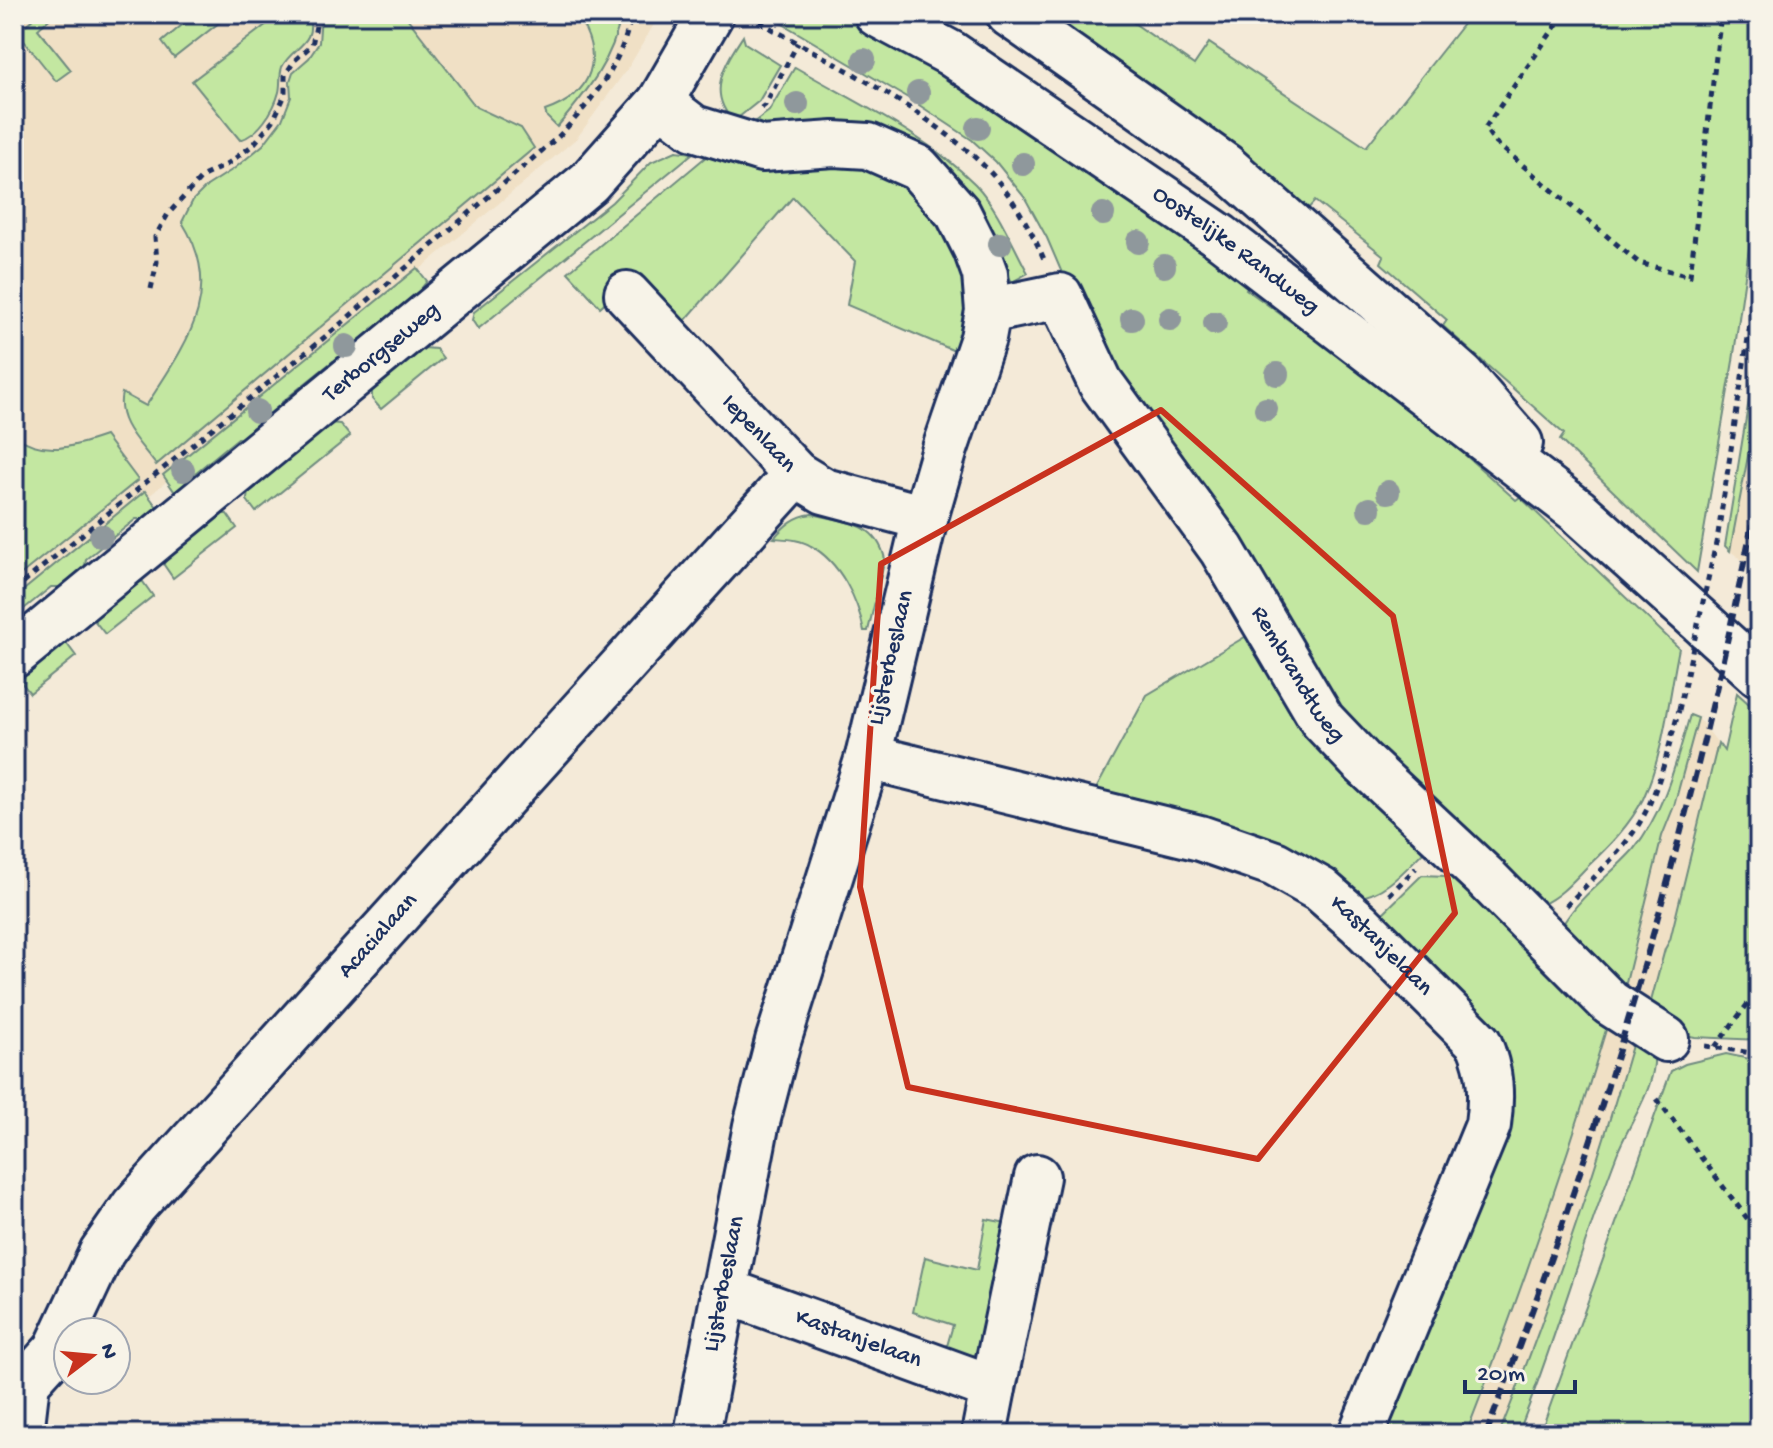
<svg xmlns="http://www.w3.org/2000/svg" width="1773" height="1448" viewBox="0 0 1773 1448" font-family="'Gochi Hand',sans-serif">
	<style>
		.built { fill: #f0e0c5 }
		.green { fill: #c3e7a1; stroke: #6f8b80; stroke-width: 2 }
		.lines { fill: none; stroke-linecap: round; stroke-linejoin: round }
		.minor-casing { stroke: #1b2f5e; stroke-width: 50 }
		.major-casing { stroke: #1b2f5e; stroke-width: 50 }
		.path { stroke: #1b2f5e; stroke-width: 5; stroke-dasharray: 6 6; stroke-linecap: butt }
		.minor { stroke: #f7f3e8; stroke-width: 44 }
		.major { stroke: #f7f3e8; stroke-width: 44 }
		.rail { stroke: #1b2f5e; stroke-width: 6; stroke-dasharray: 12 6; stroke-linecap: butt }
		.path-bridge { stroke: #1b2f5e; stroke-width: 5; stroke-dasharray: 6 6; stroke-linecap: butt }
		.tree { fill: #8f989c }
		.marked { fill: none; stroke: #c8321e; stroke-width: 6; stroke-linejoin: round }
		.labels { text-anchor: middle; dominant-baseline: central; stroke-width: 7; stroke-linejoin: round; paint-order: stroke }
		.street-label { font-size: 24px; fill: #1b2f5e; stroke: #f7f3e8 }
	</style>
	<rect width="100%" height="100%" fill="#f4ead8"/>
	<filter id="ink" filterUnits="userSpaceOnUse"><feTurbulence type="fractalNoise" baseFrequency=".0125" numOctaves="2"/><feDisplacementMap in="SourceGraphic" scale="16" xChannelSelector="R" yChannelSelector="G"/><feConvolveMatrix kernelMatrix="1 2 1 2 8 2 1 2 1" color-interpolation-filters="sRGB"/></filter>
	<g filter="url(#ink)">
		<!-- built -->
		<g class="built">
			<polygon points="14,14 660,14 630,65 577,138 14,609"/>
			<polygon points="1759,398 1759,568 1758,572 1730,551"/>
			<polygon points="1698,718 1718,743 1670,940 1665,949 1650,1005 1624,991 1662,836 1674,806"/>
			<polygon points="1609,1020 1633,1043 1606,1135 1539,1335 1499,1434 1466,1434 1503,1340"/>
		</g>
		<!-- green -->
		<g class="green">
			<polygon points="39,14 55,14 38,29 71,70 56,81 17,32"/>
			<polygon points="195,14 222,14 225,18 174,58 162,42"/>
			<path d="M 280,14 L 308,14 C 318,45 292,46 282,67 C 279,76 281,84 279,92 C 274,111 258,135 240,140 L 192,81 Z"/>
			<path d="M 321,14 L 404,14 L 476,107 L 521,128 L 534,148 L 156,465 C 140,443 115,422 122,393 L 146,406 C 185,345 227,293 182,222 L 193,200 L 207,186 L 235,168 L 263,145 L 282,120 L 291,97 L 290,81 L 293,72 L 309,58 L 319,43 Z"/>
			<path d="M 576,14 L 621,14 C 614,59 586,93 557,127 L 547,117 L 545,111 C 594,94 605,56 576,14 Z"/>
			<path d="M 766,14 L 856,14 L 1254,277 L 1246,289 L 1298,327 L 1303,321 L 1384,390 L 1387,386 L 1516,500 L 1520,497 L 1679,648 C 1669,697 1664,753 1643,799 C 1630,825 1609,846 1588,866 C 1573,881 1561,896 1541,905 L 1381,769 L 1083,322 L 1047,238 L 1025,198 L 996,162 L 972,140 L 913,101 Z"/>
			<polygon points="1047,14 1121,14 1194,65 1209,43 1366,147 1471,14 1759,14 1759,177 1733,361 1697,572 1560,440 1564,434 1443,326 1447,320 1381,263 1384,256 1315,201 1304,213"/>
			<path d="M 743,36 L 745,43 L 780,65 L 759,101 L 734,121 C 705,93 726,62 743,36 Z"/>
			<path d="M 795,67 C 855,102 925,134 975,184 C 998,208 1012,244 1028,273 L 1012,282 L 952,178 L 746,128 L 769,111 Z"/>
			<polygon points="676,151 693,153 478,329 472,320 474,312 612,202 651,162"/>
			<polygon points="708,155 738,164 824,160 889,171 930,205 961,264 970,299 957,352 847,305 855,261 793,197 684,322 640,280 630,280 600,307 568,272"/>
			<polygon points="417,268 427,281 410,303 350,362 333,361 282,402 281,417 255,439 238,438 189,478 187,494 174,491 163,475"/>
			<polygon points="1759,339 1759,398 1730,551 1725,546"/>
			<polygon points="424,348 436,349 443,358 381,409 372,399 372,389"/>
			<polygon points="329,423 340,424 350,436 256,512 247,500 248,490"/>
			<path d="M 14,435 C 44,457 73,447 105,436 L 138,480 L 14,580 L 14,463 L 21,457 L 14,448 Z"/>
			<polygon points="145,491 157,507 157,516 154,519 136,519 86,559 84,574 67,587 51,587 14,617 14,598"/>
			<polygon points="216,514 227,514 237,528 173,578 164,565 165,555"/>
			<path d="M 812,514 C 845,522 876,521 885,559 L 868,631 L 864,631 C 858,600 840,562 811,546 C 800,539 786,539 774,538 C 785,525 795,516 812,514 Z"/>
			<polygon points="131,580 143,582 153,596 105,634 94,620 93,612"/>
			<path d="M 1255,631 L 1429,846 C 1407,867 1387,895 1355,898 C 1339,886 1323,871 1305,861 C 1235,822 1173,806 1096,789 L 1147,695 Z"/>
			<polygon points="56,642 67,644 76,656 30,693 20,681 19,672"/>
			<polygon points="1737,693 1759,713 1759,1040 1695,1037 1675,1033 1650,1005 1665,949 1670,940 1718,743 1724,751"/>
			<path d="M 1690,715 L 1698,718 L 1674,806 L 1662,836 L 1624,991 L 1562,926 C 1580,895 1610,876 1633,850 C 1665,811 1676,762 1690,715 Z"/>
			<path d="M 1422,875 L 1470,877 L 1609,1020 C 1567,1160 1519,1298 1466,1434 L 1380,1434 L 1501,1122 L 1379,917 Z"/>
			<path d="M 1633,1042 L 1653,1045 C 1661,1083 1630,1120 1617,1154 C 1581,1247 1555,1342 1518,1434 L 1499,1434 C 1551,1306 1594,1175 1633,1042 Z"/>
			<polygon points="1726,1054 1759,1061 1759,1434 1540,1434 1671,1071 1685,1064"/>
			<path d="M 986,1219 L 1012,1224 L 985,1348 C 970,1360 962,1359 945,1353 L 953,1325 L 913,1312 L 925,1257 L 977,1270 Z"/>
		</g>
		<g class="lines">
			<!-- minor casing -->
			<g class="minor-casing">
				<g id="minor">
					<polyline points="660,102 694,128 762,149 834,144 868,146 918,168 958,213 976,249 985,274 988,311 983,338 945,449 925,518 868,757 778,1041 756,1126 697,1434"/>
					<path id="s1" d="M 627,294 L 796,474 L 824,491 L 925,518"/>
					<path id="s2" d="M 988,311 L 1060,296 L 1100,382 L 1222,550 L 1322,720 L 1361,761 L 1484,876 L 1610,1003 L 1666,1039"/>
					<path id="s3" d="M 14,655 L 589,182 L 660,102 L 711,14"/>
					<path id="s4" d="M 868,757 L 1200,838 L 1275,864 L 1321,890 L 1359,923 L 1479,1043 C 1491,1072 1492,1095 1488,1125 L 1361,1434"/>
					<path id="s5" d="M 723,1290 L 993,1388 L 984,1434"/>
					<polyline points="993,1388 1037,1177"/>
					<path id="s6" d="M 21,1434 L 27,1382 L 56,1350 L 102,1252 L 134,1206 L 796,474"/>
				</g>
			</g>
			<!-- major casing -->
			<g class="major-casing">
				<g id="major">
					<path id="s7" d="M 877,14 L 950,53 L 1221,237 L 1578,511 L 1759,674"/>
					<polyline points="1009,14 1225,166 1462,376 1520,443"/>
				</g>
			</g>
			<!-- path -->
			<g class="path">
				<polyline points="1564,14 1485,128 1495,142 1639,263 1690,276 1721,14"/>
				<path d="M 749,16 C 824,58 916,103 979,161 C 1008,188 1028,223 1044,259"/>
				<polyline points="761,108 765,105 798,43"/>
				<polyline points="151,289 157,262 155,237 168,214 203,176 226,165 253,145 273,121 285,95 285,75 295,60 312,45 316,26 314,14"/>
				<polyline points="1718,534 1759,266"/>
				<path d="M 14,590 L 337,327 L 559,136 C 591,102 624,62 631,14"/>
				<polyline points="1389,895 1416,868"/>
				<path d="M 1566,906 C 1586,885 1608,865 1626,842 C 1657,805 1666,755 1679,710"/>
				<polyline points="1705,1046 1759,1054"/>
				<polyline points="1715,1047 1759,989"/>
				<polyline points="1657,1099 1759,1234"/>
			</g>
			<!-- minor -->
			<use href="#minor" class="minor"/>
			<!-- major -->
			<use href="#major" class="major"/>
			<!-- rail -->
			<path class="rail" d="M 1486,1434 C 1605,1127 1696,812 1759,489"/>
			<!-- path-bridge -->
			<polyline class="path-bridge" points="1679,710 1718,534"/>
		</g>
		<!-- trees -->
		<g class="tree">
			<circle cx="864" cy="60" r="12"/>
			<circle cx="918" cy="93" r="12"/>
			<circle cx="797" cy="104" r="12"/>
			<circle cx="978" cy="128" r="12"/>
			<circle cx="1023" cy="164" r="12"/>
			<circle cx="1103" cy="214" r="12"/>
			<circle cx="1138" cy="242" r="12"/>
			<circle cx="1000" cy="244" r="12"/>
			<circle cx="1164" cy="266" r="12"/>
			<circle cx="1132" cy="319" r="12"/>
			<circle cx="1170" cy="319" r="12"/>
			<circle cx="1215" cy="323" r="12"/>
			<circle cx="346" cy="346" r="12"/>
			<circle cx="1277" cy="374" r="12"/>
			<circle cx="1266" cy="409" r="12"/>
			<circle cx="257" cy="411" r="12"/>
			<circle cx="183" cy="470" r="12"/>
			<circle cx="1388" cy="492" r="12"/>
			<circle cx="1369" cy="509" r="12"/>
			<circle cx="101" cy="536" r="12"/>
		</g>
	</g>
	<!-- marked area -->
	<path class="marked" d="M 1161,410 L 1393,616 L 1455,913 L 1258,1159 L 908,1087 L 860,887 L 881,564 Z"/>
	<g class="labels">
		<!-- street labels -->
		<g class="street-label">
			<text stroke="none"><textPath href="#s7" startOffset="430">Oostelijke Randweg</textPath></text>
			<text stroke="none"><textPath href="#s3" startOffset="476">Terborgseweg</textPath></text>
			<text stroke="none"><textPath href="#s1" startOffset="192">Iepenlaan</textPath></text>
			<text transform="translate(892 658) rotate(-77)">Lijsterbeslaan</text>
			<text stroke="none"><textPath href="#s2" startOffset="522">Rembrandtweg</textPath></text>
			<text stroke="none"><textPath href="#s6" startOffset="624">Acacialaan</textPath></text>
			<text stroke="none"><textPath href="#s4" startOffset="556">Kastanjelaan</textPath></text>
			<text transform="translate(725 1284) rotate(-79)">Lijsterbeslaan</text>
			<text stroke="none"><textPath href="#s5" startOffset="144">Kastanjelaan</textPath></text>
		</g>
	</g>
	<!-- margin -->
	<rect width="1773" height="1448" fill="none" stroke="#f7f3e8" stroke-width="48"/>
	<rect x="24" y="24" width="1725" height="1400" fill="none" stroke="#1b2f5e" stroke-width="3" filter="url(#ink)"/>
	<!-- north arrow -->
	<g transform="translate(92 1356) rotate(74)"><circle r="38" fill="#f7f3e8" stroke="#9fa5b1" stroke-width="2"/>
	<path d="M0-6L14 30L0 20L-14 30Z" fill="#c8321e"/>
	<text y="-12" font-size="22" font-weight="bold" text-anchor="middle" fill="#1b2f5e">N</text>
	</g>
	<!-- scale -->
	<path d="M1465 1380v12h110v-12" fill="none" stroke="#1b2f5e" stroke-width="4"/>
	<text x="1477" y="1380" font-size="24" fill="#1b2f5e" stroke="#f7f3e8" stroke-width="6" paint-order="stroke">20 m</text>
</svg>
